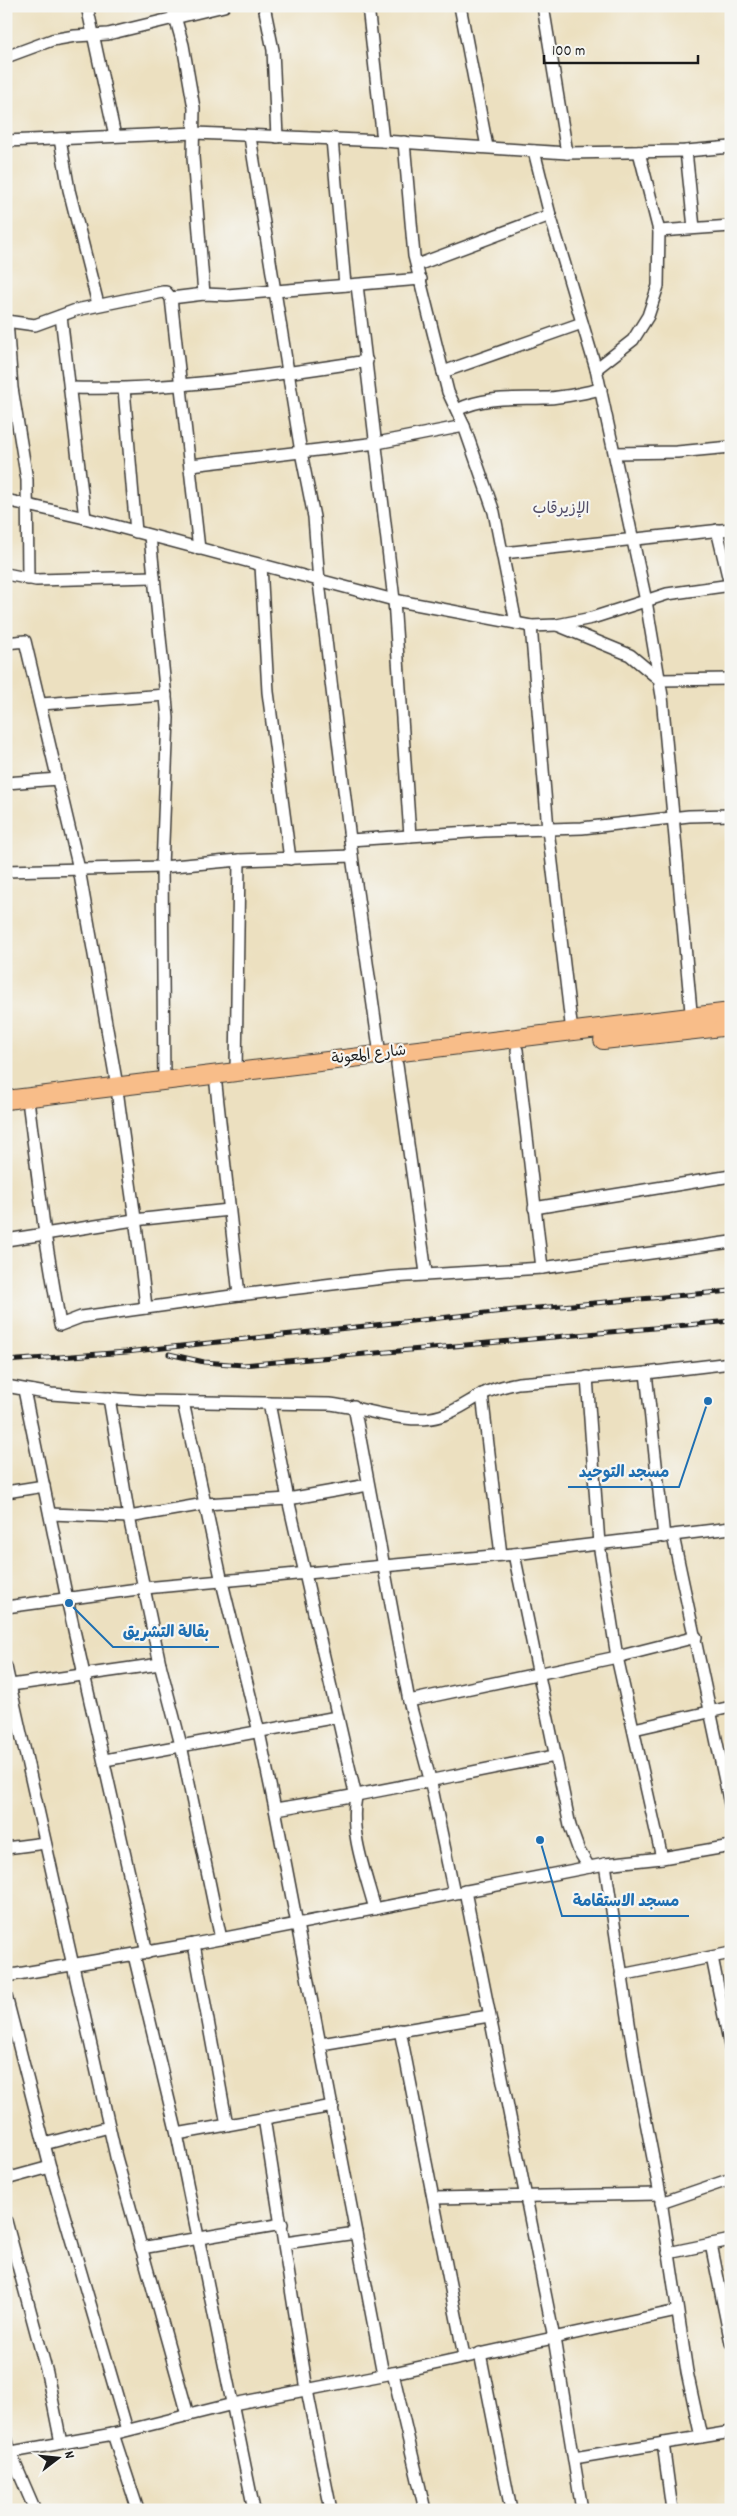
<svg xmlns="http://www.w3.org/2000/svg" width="737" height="2516" viewBox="0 0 737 2516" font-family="Dekko,'Playpen Sans Arabic',sans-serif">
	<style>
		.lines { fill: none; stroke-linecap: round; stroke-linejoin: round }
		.minor-casing { stroke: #3b3935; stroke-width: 14 }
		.trunk-casing { stroke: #3b3935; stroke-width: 20 }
		.minor { stroke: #fff; stroke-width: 11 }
		.trunk { stroke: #f8bd89; stroke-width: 18 }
		.rail-casing { stroke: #1c1c1c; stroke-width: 5 }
		.rail { stroke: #f6f6f2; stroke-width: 3; stroke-dasharray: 9; stroke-linecap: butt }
		.labels { text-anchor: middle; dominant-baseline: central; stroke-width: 4.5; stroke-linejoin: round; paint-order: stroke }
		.street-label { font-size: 15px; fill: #1c1c1c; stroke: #f6f6f2 }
		.neighbourhood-label { font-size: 16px; fill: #555069; stroke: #f6f6f2 }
		.leader { fill: none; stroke: #1f6fb2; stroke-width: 2 }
		.callout-dot { fill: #1f6fb2; stroke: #f6f6f2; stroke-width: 2 }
		.callout-label { font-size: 16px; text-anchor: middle; font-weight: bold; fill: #1f6fb2; stroke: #f6f6f2; stroke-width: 4.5; stroke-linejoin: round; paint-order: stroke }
	</style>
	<rect width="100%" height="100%" fill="#f6f6f2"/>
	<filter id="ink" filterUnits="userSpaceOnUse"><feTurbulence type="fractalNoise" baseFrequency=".02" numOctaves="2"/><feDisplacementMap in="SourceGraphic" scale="10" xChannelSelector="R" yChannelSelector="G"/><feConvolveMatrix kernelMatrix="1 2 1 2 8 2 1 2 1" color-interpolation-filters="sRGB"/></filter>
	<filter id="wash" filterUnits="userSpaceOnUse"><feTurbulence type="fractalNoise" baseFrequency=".0096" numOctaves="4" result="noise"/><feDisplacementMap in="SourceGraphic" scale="20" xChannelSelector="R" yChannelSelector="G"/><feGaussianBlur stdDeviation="1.12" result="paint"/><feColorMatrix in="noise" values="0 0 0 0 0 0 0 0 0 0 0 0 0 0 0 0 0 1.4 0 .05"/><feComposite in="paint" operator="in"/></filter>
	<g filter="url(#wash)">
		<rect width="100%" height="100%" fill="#ece0c0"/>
	</g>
	<g filter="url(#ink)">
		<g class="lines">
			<!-- minor casing -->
			<g class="minor-casing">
				<g id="minor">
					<polyline points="87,6 115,136"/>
					<polyline points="172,6 183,45 194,108 193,157 204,294"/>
					<polyline points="264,6 273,50 277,137"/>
					<polyline points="368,6 383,141"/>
					<polyline points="460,6 487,147"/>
					<polyline points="543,6 567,153"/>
					<polyline points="6,57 52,40 75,36 108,34 224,6"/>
					<polyline points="250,137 301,452 314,517 319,582 352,856 380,1055"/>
					<polyline points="60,139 69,190 98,304"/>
					<polyline points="332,139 345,285"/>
					<polyline points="6,141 195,133 383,141 567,153 686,151 731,147"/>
					<polyline points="404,142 414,256 448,392 464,426 494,512 516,623"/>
					<polyline points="534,151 550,215 596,369 646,601 662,696 692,1022"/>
					<polyline points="686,151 694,228"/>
					<polyline points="659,231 731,226"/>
					<polyline points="417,265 550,215"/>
					<polyline points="357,285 394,600 410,836"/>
					<polyline points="171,298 199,549"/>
					<polyline points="61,316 85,518"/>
					<polyline points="6,321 35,325 76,310 163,292 166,292 171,298 204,294 227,295 421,279"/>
					<polyline points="7,321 12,388 27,480 28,579"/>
					<polyline points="596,369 633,340 648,316 658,286 659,231 639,152"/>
					<polyline points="443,372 582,323"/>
					<path d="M 70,388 C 170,391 269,376 367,361"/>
					<polyline points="124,389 136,532"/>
					<path d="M 457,410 C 484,396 514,399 544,398 C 563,398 582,393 601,389"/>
					<polyline points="615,453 677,452 731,447"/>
					<polyline points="191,465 377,443 464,426"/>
					<polyline points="6,500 85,518 394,600 531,626 557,625 592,618 667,594 731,585"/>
					<polyline points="717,530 731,589"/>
					<polyline points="150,536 168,718 162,867 164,1081"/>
					<polyline points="503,553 731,529"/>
					<polyline points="261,565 268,692 290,859"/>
					<polyline points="6,574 36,580 154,577"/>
					<polyline points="557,625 630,655 660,680 731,679"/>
					<polyline points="531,626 548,829 572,1032"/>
					<polyline points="6,643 25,641 79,869 117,1086"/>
					<polyline points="41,704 166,695"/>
					<polyline points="6,783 58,779"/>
					<polyline points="350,840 484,831 582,828 689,816 731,815"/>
					<polyline points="6,871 162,867 239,860 352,856"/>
					<polyline points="517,1050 542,1268"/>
					<polyline points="397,1065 426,1273"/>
					<polyline points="236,1072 239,860"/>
					<polyline points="216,1085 239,1295"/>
					<path d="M 118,1097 C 127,1167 139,1237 146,1308"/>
					<polyline points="29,1108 45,1234 60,1325 81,1317 239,1295 392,1277 542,1268 731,1242"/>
					<polyline points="534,1208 731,1176"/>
					<polyline points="6,1240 134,1220 229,1210"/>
					<polyline points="646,1373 664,1537"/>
					<polyline points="587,1377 599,1544 617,1657 662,1858"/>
					<path d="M 6,1386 L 51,1394 L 147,1401 L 329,1404 C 363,1407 408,1426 440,1416 C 455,1412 468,1402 481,1395 C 493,1388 505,1386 518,1383 L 646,1373 L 731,1363"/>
					<polyline points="24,1390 67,1599 147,1953"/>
					<polyline points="482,1394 501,1555"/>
					<polyline points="109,1398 129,1517 160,1664 181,1745 221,1939"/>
					<polyline points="183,1402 222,1582 259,1732 275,1809 383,2374"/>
					<path d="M 269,1403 L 288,1499 L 356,1797 C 349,1832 366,1875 375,1909"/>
					<polyline points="354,1406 409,1701 430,1779 454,1893"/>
					<polyline points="6,1492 44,1486"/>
					<polyline points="50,1514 129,1517 205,1504 288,1499 368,1485"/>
					<polyline points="673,1536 731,1809"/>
					<polyline points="514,1554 570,1826 579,1851 589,1867"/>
					<polyline points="6,1607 145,1588 514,1554 731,1528"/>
					<polyline points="6,1667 116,2157 188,2415"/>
					<polyline points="11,1685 160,1664"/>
					<polyline points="409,1701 617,1657 696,1637"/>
					<polyline points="634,1729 731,1707"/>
					<polyline points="105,1760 337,1717"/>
					<path d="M 275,1809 C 369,1795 462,1773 555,1756"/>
					<polyline points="6,1848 45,1843"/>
					<polyline points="605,1864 637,2076 660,2194 687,2372 701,2437"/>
					<polyline points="465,1891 554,2338 582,2510"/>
					<polyline points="194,1944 227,2125"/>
					<polyline points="134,1955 177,2134 254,2510"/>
					<polyline points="712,1957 731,2051"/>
					<polyline points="621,1975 731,1953"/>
					<polyline points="6,1976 194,1944 605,1864 662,1858 731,1846"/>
					<polyline points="6,1996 50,2167 127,2430"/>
					<polyline points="400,2030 464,2356"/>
					<polyline points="321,2044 489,2016"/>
					<polyline points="264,2118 307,2390 331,2510"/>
					<polyline points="177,2134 333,2106"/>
					<polyline points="44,2144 109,2127"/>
					<polyline points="6,2179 50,2167"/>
					<polyline points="434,2198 660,2194"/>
					<polyline points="661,2203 731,2179"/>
					<polyline points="6,2221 47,2373 61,2443"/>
					<polyline points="285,2243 356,2233"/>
					<polyline points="711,2244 731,2343"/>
					<polyline points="141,2248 282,2224"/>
					<polyline points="668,2253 731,2240"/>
					<polyline points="480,2353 511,2510"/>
					<polyline points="393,2373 425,2510"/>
					<polyline points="113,2434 138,2510"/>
					<polyline points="6,2437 10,2452 35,2510"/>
					<polyline points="663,2443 672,2510"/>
					<polyline points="6,2453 113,2434 233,2404 393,2373 677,2311"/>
					<polyline points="574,2458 731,2432"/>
				</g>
			</g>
			<!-- trunk casing -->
			<g class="trunk-casing">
				<g id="trunk">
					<polyline points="603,1040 731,1026"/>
					<polyline points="6,1100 731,1012"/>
				</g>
			</g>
			<!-- minor -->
			<use href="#minor" class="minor"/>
			<!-- trunk -->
			<use href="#trunk" class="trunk"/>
			<!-- rail casing -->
			<g class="rail-casing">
				<g id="rail">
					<polyline points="169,1354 204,1362 243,1365 731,1321"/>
					<polyline points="6,1361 126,1352 504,1311 731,1291"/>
				</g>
			</g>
			<!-- rail -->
			<use href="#rail" class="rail"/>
		</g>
	</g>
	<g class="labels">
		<!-- street labels -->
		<g class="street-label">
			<text transform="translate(369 1056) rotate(-7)">شارع المعونة</text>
		</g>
		<!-- neighbourhood labels -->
		<g class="neighbourhood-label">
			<text x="561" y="509">الإزيرقاب</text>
		</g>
	</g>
	<!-- callouts -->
	<path class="leader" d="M708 1401L679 1487H568M69 1603L113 1647H219M540 1840L562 1916H689"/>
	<g class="callout-dot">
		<circle cx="708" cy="1401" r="5"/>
		<circle cx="69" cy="1603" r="5"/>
		<circle cx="540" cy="1840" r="5"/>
	</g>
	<g class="callout-label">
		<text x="624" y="1477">مسجد التوحيد</text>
		<text x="166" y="1637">بقالة التشريق</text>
		<text x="626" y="1906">مسجد الاستقامة</text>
	</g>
	<!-- margin -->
	<rect width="737" height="2516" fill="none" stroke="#f6f6f2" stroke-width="25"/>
	<!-- north arrow -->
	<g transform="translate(58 2458) rotate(74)" stroke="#f6f6f2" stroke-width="4" paint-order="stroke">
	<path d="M0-4L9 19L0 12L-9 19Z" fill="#1c1c1c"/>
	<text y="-8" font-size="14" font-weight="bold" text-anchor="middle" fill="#1c1c1c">N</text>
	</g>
	<!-- scale -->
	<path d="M544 55v8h154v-8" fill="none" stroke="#1c1c1c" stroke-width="2.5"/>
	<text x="552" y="55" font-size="15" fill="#1c1c1c" stroke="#f6f6f2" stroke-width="4" paint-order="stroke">100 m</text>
</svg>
